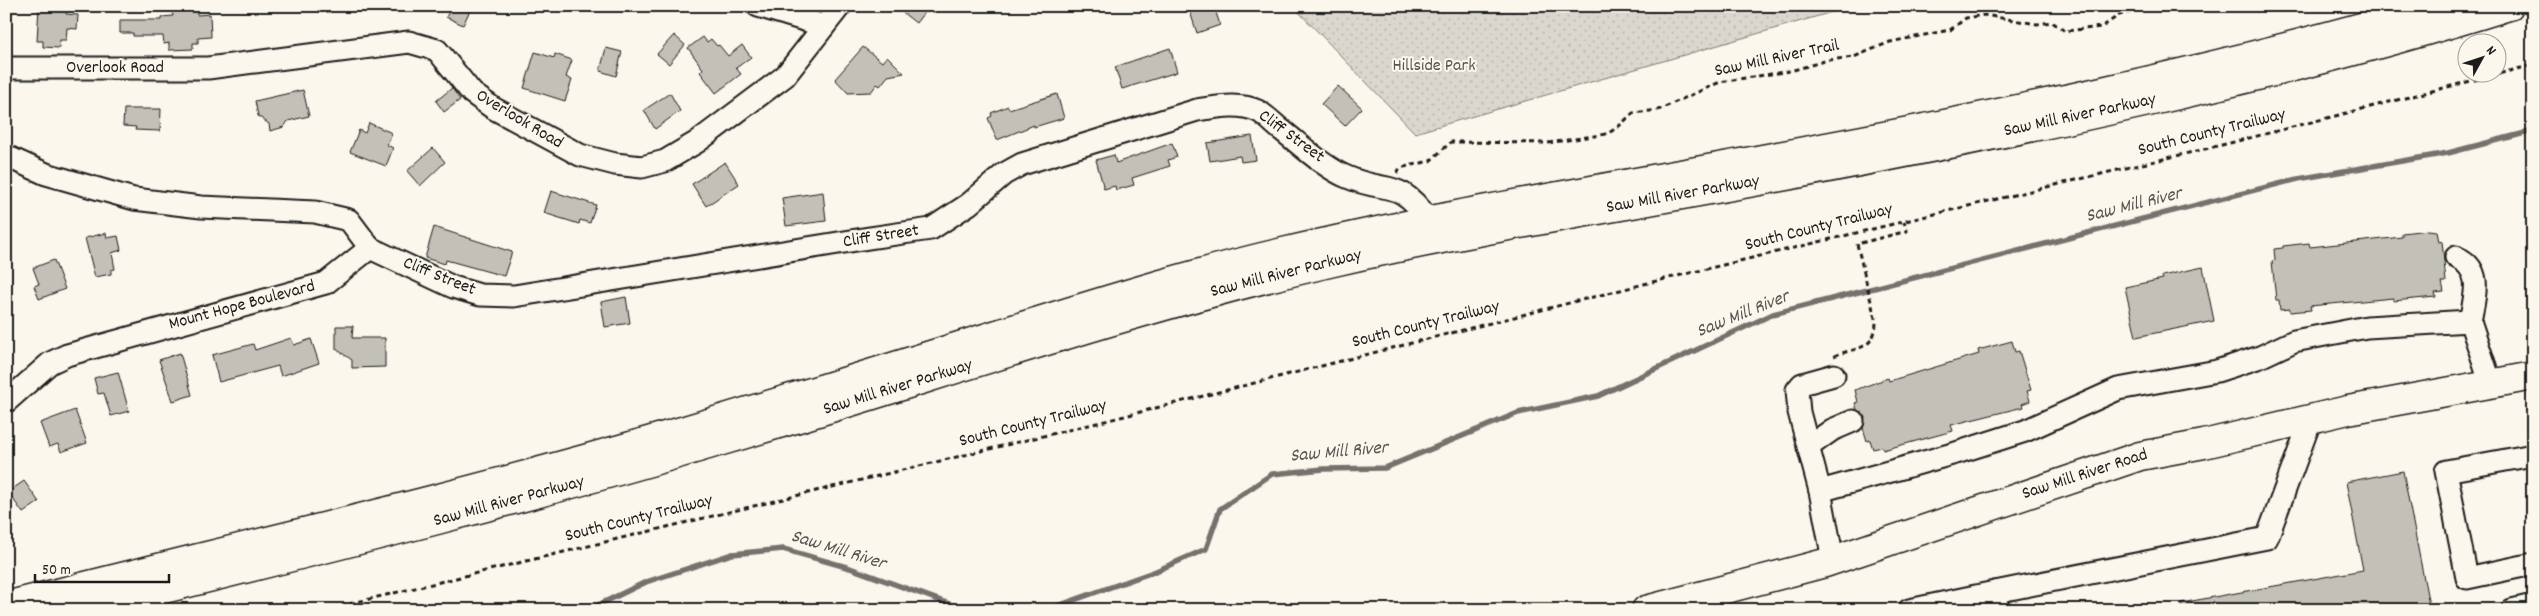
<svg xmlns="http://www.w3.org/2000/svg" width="2539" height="616" viewBox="0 0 2539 616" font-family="Dekko,sans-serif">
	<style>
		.park { fill: url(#park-dots); stroke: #7b7a75 }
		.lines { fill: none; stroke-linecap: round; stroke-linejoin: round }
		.stream { stroke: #74726e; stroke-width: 5.5 }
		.building { fill: #c3c0b8; stroke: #1c1c1c }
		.minor-casing { stroke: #1c1c1c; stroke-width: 25 }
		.major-casing { stroke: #1c1c1c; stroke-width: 31 }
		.highway-casing { stroke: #1c1c1c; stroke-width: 31 }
		.path { stroke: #1c1c1c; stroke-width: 3; stroke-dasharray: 5 4; stroke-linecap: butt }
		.minor { stroke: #fbf7ec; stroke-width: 21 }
		.major { stroke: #fbf7ec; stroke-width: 28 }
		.highway { stroke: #fbf7ec; stroke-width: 28 }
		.labels { text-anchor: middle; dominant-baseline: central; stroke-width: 4; stroke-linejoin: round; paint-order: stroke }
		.street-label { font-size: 18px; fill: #1c1c1c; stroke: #fbf7ec }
		.park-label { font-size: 18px; fill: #555451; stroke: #fbf7ec }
		.water-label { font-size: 19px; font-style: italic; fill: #575653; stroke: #fbf7ec }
	</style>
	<defs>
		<pattern id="park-dots" width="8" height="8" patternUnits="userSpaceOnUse" patternTransform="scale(1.25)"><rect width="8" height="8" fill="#dad7ce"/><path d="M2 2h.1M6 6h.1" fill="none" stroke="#bab8b0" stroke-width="1.8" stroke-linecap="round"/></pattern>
	</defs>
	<rect width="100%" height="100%" fill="#fbf7ec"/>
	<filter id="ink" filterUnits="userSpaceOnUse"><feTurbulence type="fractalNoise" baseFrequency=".02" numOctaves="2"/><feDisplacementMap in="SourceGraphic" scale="10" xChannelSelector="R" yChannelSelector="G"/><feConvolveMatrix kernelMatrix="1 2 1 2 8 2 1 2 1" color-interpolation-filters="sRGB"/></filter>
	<g filter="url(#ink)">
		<!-- park -->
		<polygon class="park" points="1293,6 1853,6 1415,133"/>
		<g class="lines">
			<!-- stream -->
			<g class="stream">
				<polyline points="588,610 646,582 732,554 783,549 850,568 966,610"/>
				<polyline points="1046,610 1156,571 1206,549 1220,509 1272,474 1324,469 1385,468 1518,413 1598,396 1773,314 2298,179 2448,153 2533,131"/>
			</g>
		</g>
		<!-- building -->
		<g class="building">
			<polygon points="39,6 67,6 66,14 78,15 77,29 67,28 66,40 60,40 59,48 43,47 43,41 37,41"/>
			<polygon points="452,6 472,6 463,25 446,17"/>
			<polygon points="894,6 929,6 916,23"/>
			<polygon points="1188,6 1214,6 1220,25 1197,33"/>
			<polygon points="197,11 197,15 210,14 211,37 198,38 198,43 193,43 193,49 169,50 169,43 164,44 163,36 133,36 133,33 120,33 120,20 162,20 162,17 173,16 172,12"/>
			<polygon points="674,35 685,45 669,64 657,54"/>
			<polygon points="703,37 707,42 711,39 717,46 719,45 728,56 742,45 751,57 736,68 741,74 716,93 700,72 703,69 688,48"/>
			<polygon points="863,47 882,62 887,56 904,73 888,76 880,86 877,84 871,92 848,93 835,79"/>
			<polygon points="606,48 622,52 616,76 600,71"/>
			<polygon points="1170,48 1177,72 1122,89 1115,67"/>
			<polygon points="535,52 554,58 555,54 572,60 566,77 572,80 565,101 524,88"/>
			<polygon points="1338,86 1362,108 1345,126 1321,104"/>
			<polygon points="452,88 460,100 444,112 436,101"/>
			<polygon points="303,90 309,116 288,121 284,127 270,131 269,124 258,116 255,101"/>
			<polygon points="670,93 680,111 655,129 644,110"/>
			<polygon points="1057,94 1064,118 1034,127 1034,125 997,140 988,118 992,116 991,113 1008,106 1009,109"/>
			<polygon points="124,109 161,109 160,131 135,130 136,127 123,126"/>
			<polygon points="369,123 392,133 387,145 393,148 386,166 350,152 359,130 365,133"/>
			<polygon points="1252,136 1256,160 1241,162 1240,156 1210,161 1207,143"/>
			<polygon points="1172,143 1177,157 1168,160 1170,166 1132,178 1134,185 1116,190 1115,186 1104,189 1096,160 1114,155 1116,163"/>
			<polygon points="433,148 445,162 420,186 407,171"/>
			<polygon points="725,162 739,184 706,206 692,184"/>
			<polygon points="551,191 596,205 590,223 580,220 579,224 544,213"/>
			<polygon points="823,192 826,221 786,226 782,198"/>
			<polygon points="434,227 512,252 504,276 446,260 445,264 425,258"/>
			<polygon points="2428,230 2437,231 2439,242 2442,241 2446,282 2442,282 2444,292 2435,293 2436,297 2393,301 2393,298 2310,306 2311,310 2290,312 2290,309 2280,310 2279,300 2276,300 2272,261 2275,260 2274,249 2283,248 2283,246 2309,243 2310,247 2402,237 2402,233"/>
			<polygon points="106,233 107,238 118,236 121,250 112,253 115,269 111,270 111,274 95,277 85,238"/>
			<polygon points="54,260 65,289 39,299 34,286 39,284 33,268"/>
			<polygon points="2203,267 2214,321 2136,337 2125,287 2163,279 2162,276"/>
			<polygon points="626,297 630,323 605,327 601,302"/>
			<polygon points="336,326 353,326 352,338 385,338 385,367 352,368 352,360 336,349"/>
			<polygon points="291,338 294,345 311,339 319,363 281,376 278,366 219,382 212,355 253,344 255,350"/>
			<polygon points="2012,341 2015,352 2019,351 2031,390 2027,391 2030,401 2022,404 2023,407 1951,425 1953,431 1883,450 1882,447 1873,449 1870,440 1867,441 1863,428 1865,417 1857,410 1855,403 1858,402 1855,390 1888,378 1889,381 1979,354 1978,350"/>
			<polygon points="180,353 192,395 173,401 159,360"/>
			<polygon points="118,372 129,411 111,416 104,393 98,394 94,378"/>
			<polygon points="75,410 87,443 61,452 58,444 49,447 40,423"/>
			<polygon points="2403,471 2429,605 2403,610 2182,610 2181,603 2363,570 2346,482"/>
			<polygon points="24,481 39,502 23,513 8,492"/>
		</g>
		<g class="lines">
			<!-- minor casing -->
			<g class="minor-casing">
				<g id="minor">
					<polyline points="758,6 824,26"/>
					<polyline points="6,68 208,68 409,42 437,50 472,93 493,108 580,155 615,164 642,167 665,161 697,142 785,76 840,6"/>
					<polyline points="6,156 46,174 134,199 201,207 315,212 349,220 370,248 326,283 67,355 50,363 6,402"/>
					<path d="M 370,248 L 453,287 L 480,295 L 514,296 L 869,238 L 931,229 L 969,204 L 1004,174 L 1022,164 L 1197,110 C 1217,107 1239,102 1258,111 C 1265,115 1272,122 1279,128 C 1300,144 1323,167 1347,177 C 1389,195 1396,176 1429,220"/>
					<path d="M 2456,257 C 2484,269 2475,296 2470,321"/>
					<polyline points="1808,447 1832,430 1853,421"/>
					<polyline points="2533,455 2446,471 2467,578 2533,564"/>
					<polyline points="1820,491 1799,412 1797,390 1802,384 1834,375"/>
					<polyline points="1833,560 1820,491 1956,453 2025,431 2118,389 2217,371 2260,357 2294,341 2367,327 2470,321 2491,384"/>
					<polyline points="1909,610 1995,592"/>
					<polyline points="1998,610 1995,592 2267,538 2311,419"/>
					<polyline points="2512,610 2533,605"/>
				</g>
			</g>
			<!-- major casing -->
			<g class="major-casing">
				<polyline id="major" points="1646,610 1825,563 2140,456 2204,444 2348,410 2533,376"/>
			</g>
			<!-- highway casing -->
			<g class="highway-casing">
				<g id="highway">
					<path d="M 6,606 C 222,551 438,502 652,440 C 773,404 893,367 1013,329 C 1101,302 1189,274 1279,253 C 1442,214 1608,188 1773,157 C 1995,116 2218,70 2435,6"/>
					<path d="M 79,610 C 296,556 511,504 725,440 C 926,381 1124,311 1329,263 C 1480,228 1634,205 1786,176 C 2029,130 2273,80 2509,6"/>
				</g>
			</g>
			<!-- path -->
			<g class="path">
				<polyline points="1397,173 1400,168 1430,161 1451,142 1548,143 1607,134 1618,127 1633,113 1658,110 1720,82 1790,71 1828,60 1854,57 1890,42 1950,30 1966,18 1984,15 2037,24 2052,22 2065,31 2102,27 2119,15 2154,6"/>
				<path d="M 1834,356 C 1854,347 1875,352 1876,322 L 1857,244 L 1907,231 L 1904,222"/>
				<polyline points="324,610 1097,423 1644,284 2230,143 2533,65"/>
			</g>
			<!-- minor -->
			<use href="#minor" class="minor"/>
			<!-- major -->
			<use href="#major" class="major"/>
			<!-- highway -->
			<use href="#highway" class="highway"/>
		</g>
	</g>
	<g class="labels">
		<!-- street labels -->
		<g class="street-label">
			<text transform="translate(1777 59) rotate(-12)">Saw Mill River Trail</text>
			<text x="115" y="68">Overlook Road</text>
			<text transform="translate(2080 116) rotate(-12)">Saw Mill River Parkway</text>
			<text transform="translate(519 120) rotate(31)">Overlook Road</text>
			<text transform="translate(2212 133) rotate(-14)">South County Trailway</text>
			<text transform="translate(1291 137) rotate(36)">Cliff Street</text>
			<text transform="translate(1683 195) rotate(-10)">Saw Mill River Parkway</text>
			<text transform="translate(1819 228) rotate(-14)">South County Trailway</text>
			<text transform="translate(881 237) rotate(-9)">Cliff Street</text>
			<text transform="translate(1286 274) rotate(-14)">Saw Mill River Parkway</text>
			<text transform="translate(439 277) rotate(22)">Cliff Street</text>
			<text transform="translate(242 306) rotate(-15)">Mount Hope Boulevard</text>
			<text transform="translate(1426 325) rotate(-14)">South County Trailway</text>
			<text transform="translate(898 388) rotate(-17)">Saw Mill River Parkway</text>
			<text transform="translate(1033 424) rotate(-14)">South County Trailway</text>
			<text transform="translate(2085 475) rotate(-18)">Saw Mill River Road</text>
			<text transform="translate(509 502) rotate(-15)">Saw Mill River Parkway</text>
			<text transform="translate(639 519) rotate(-14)">South County Trailway</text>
		</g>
		<!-- park labels -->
		<g class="park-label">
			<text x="1434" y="66">Hillside Park</text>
		</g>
		<!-- water labels -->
		<g class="water-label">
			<text transform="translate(2134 206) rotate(-14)">Saw Mill River</text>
			<text transform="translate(1743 315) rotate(-22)">Saw Mill River</text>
			<text transform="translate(1339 453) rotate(-5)">Saw Mill River</text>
			<text transform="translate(838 551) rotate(17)">Saw Mill River</text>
		</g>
	</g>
	<!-- margin -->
	<rect width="2539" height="616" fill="none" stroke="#fbf7ec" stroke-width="25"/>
	<rect x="12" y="12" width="2514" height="591" fill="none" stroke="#1c1c1c" stroke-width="2" filter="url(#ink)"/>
	<!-- north arrow -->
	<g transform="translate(2482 58) rotate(50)"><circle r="24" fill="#fbf7ec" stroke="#a29f99"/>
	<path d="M0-4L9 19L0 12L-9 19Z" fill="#1c1c1c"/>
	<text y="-8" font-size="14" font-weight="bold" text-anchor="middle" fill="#1c1c1c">N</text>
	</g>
	<!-- scale -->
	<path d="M35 574v8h134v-8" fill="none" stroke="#1c1c1c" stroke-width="2.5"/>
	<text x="42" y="574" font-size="15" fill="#1c1c1c" stroke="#fbf7ec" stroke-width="4" paint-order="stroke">50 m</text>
</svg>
